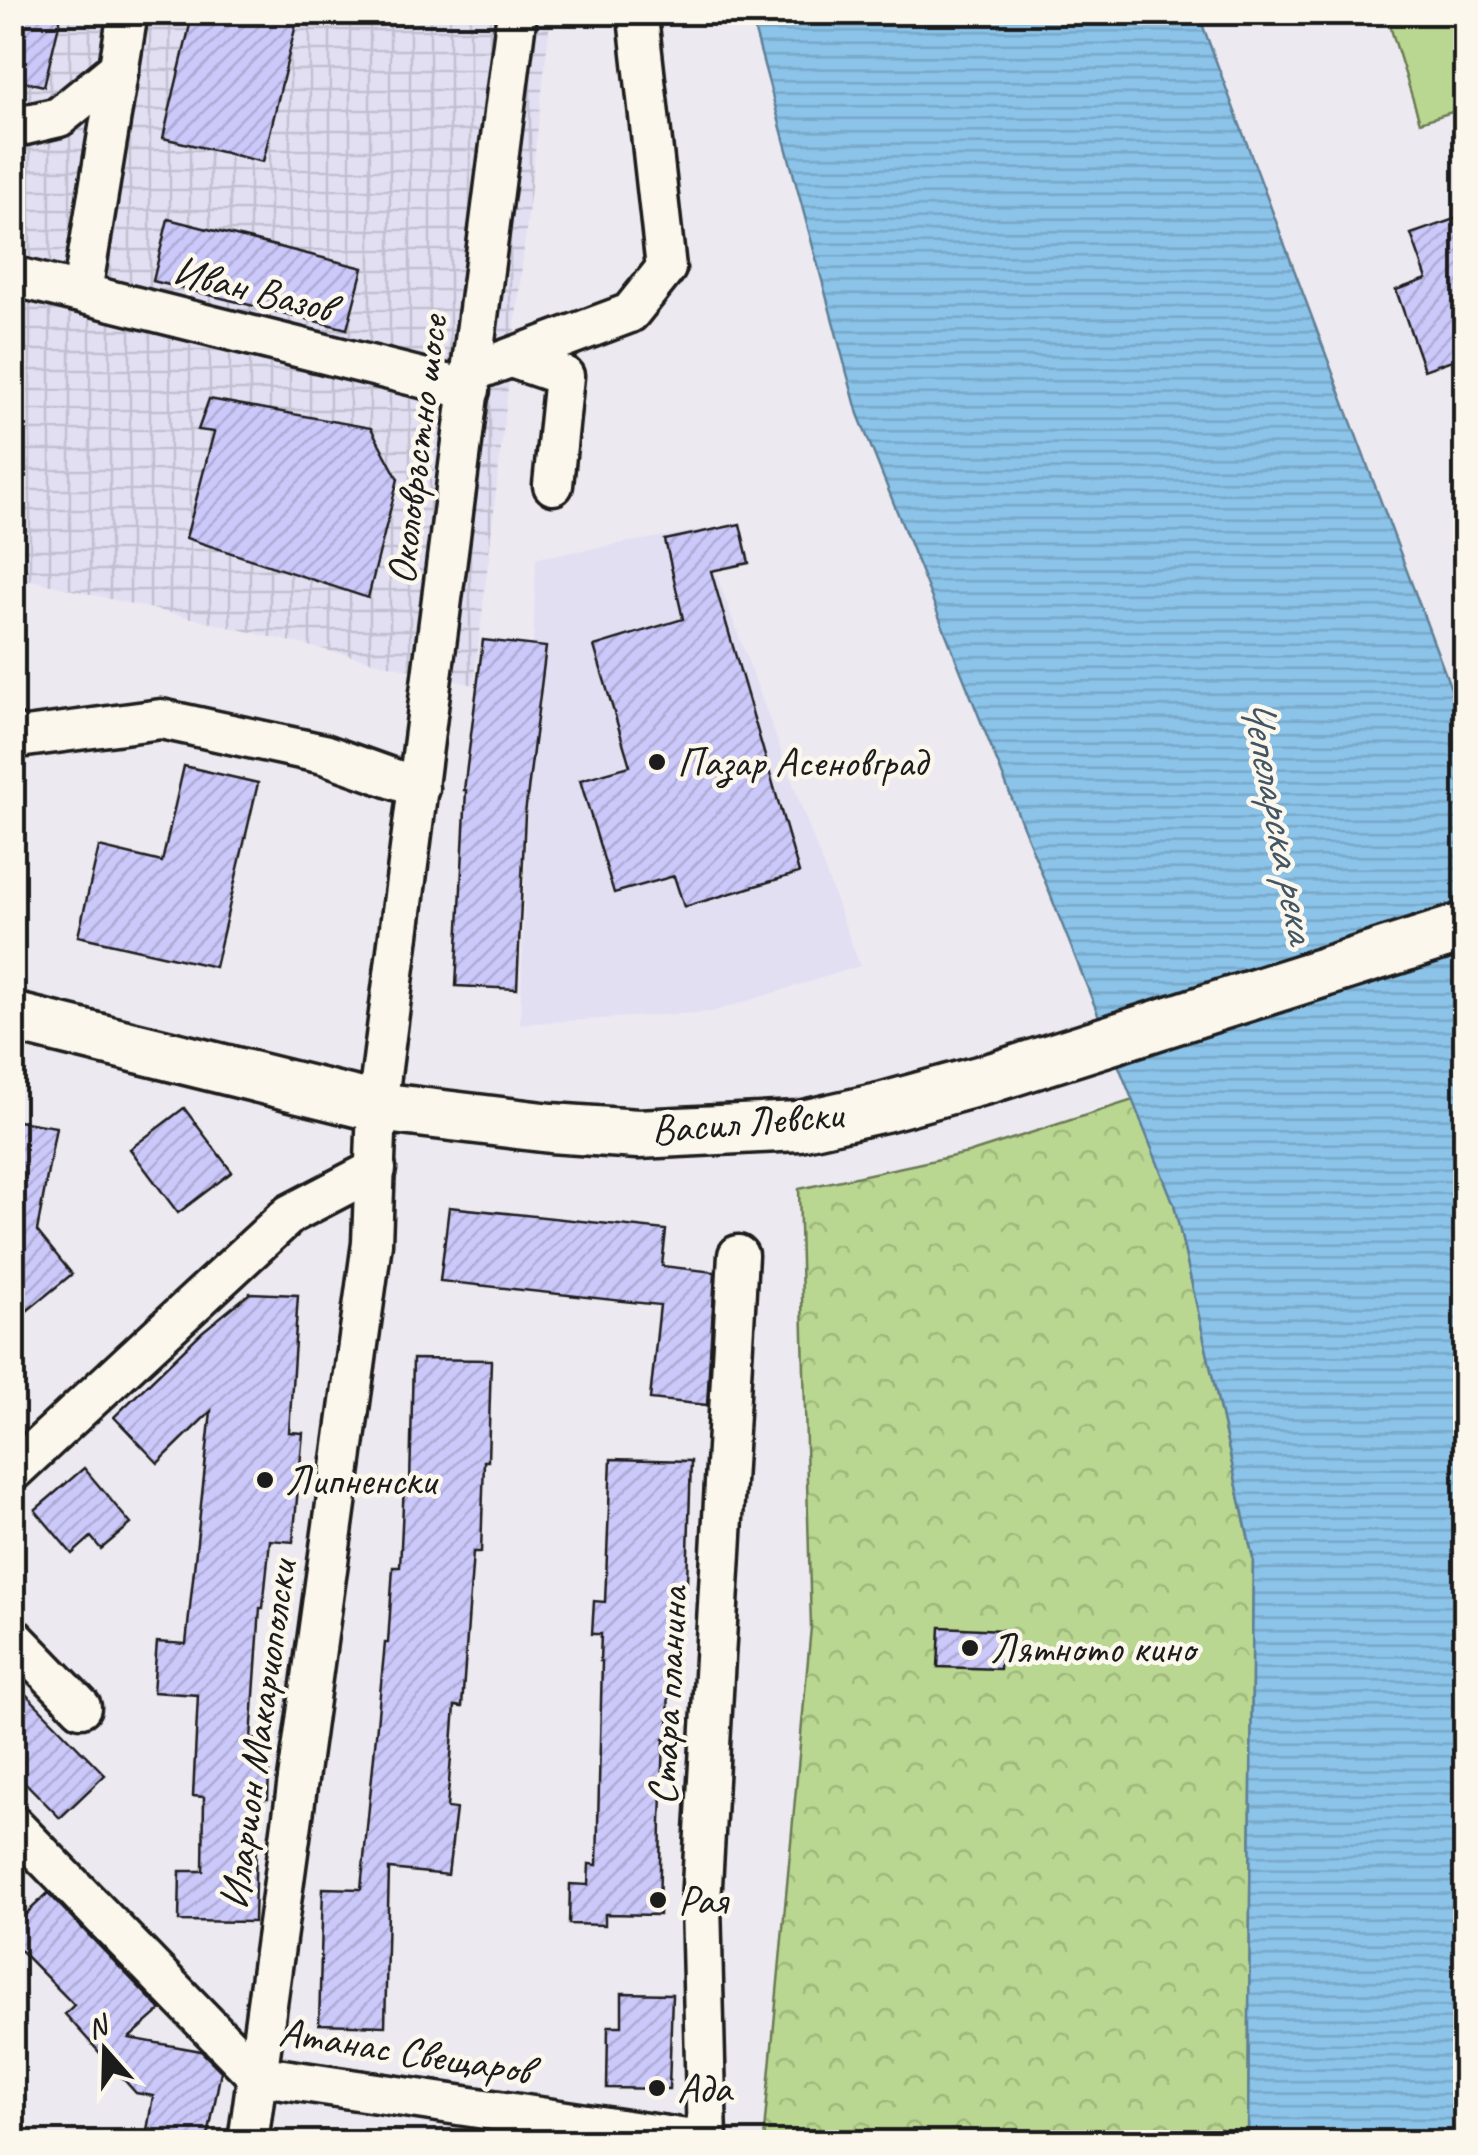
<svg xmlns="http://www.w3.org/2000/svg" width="1478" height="2155" viewBox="0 0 1478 2155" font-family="Caveat,sans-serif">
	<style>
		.built { fill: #e3dff3 }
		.industrial { fill: url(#industrial-grid) }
		.park { fill: url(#park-crowns); stroke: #6a7a56; stroke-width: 2.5 }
		.pitch { fill: #b9d790; stroke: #6a7a56; stroke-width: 2.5 }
		.water { fill: url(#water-rules); stroke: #5f8097; stroke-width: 2.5 }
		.building { fill: url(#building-hatch); stroke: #1c1c1c; stroke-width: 2.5 }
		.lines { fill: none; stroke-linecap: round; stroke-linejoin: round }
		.minor-casing { stroke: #1c1c1c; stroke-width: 45 }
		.major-casing { stroke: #1c1c1c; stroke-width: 55 }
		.minor { stroke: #fbf7ec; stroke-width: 38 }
		.major { stroke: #fbf7ec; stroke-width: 48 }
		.poi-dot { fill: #1c1c1c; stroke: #fbf7ec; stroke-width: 4 }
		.labels { text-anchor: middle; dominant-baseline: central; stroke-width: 9; stroke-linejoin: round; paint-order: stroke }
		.street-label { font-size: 42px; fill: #1c1c1c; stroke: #fbf7ec }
		.poi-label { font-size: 42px; fill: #1c1c1c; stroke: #fbf7ec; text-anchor: start }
		.water-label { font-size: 45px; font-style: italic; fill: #435664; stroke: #fbf7ec }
	</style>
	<defs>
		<pattern id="industrial-grid" width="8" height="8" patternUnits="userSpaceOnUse" patternTransform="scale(2.5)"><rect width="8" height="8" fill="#e3dff3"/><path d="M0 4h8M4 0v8" fill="none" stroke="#c2bfd0"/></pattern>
		<pattern id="park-crowns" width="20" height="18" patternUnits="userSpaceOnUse" patternTransform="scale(2.5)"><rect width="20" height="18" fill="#b9d790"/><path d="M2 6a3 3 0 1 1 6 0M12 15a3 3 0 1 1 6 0" fill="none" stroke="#9eb87c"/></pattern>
		<pattern id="water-rules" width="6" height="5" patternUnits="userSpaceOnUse" patternTransform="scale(2.5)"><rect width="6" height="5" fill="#8bc3e9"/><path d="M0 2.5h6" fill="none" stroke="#77a7c7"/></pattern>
		<pattern id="building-hatch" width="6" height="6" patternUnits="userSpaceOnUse" patternTransform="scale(2.5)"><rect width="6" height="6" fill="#cbc8fa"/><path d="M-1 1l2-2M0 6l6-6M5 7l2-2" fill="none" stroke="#aeabd6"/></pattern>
	</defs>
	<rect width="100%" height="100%" fill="#ede9f0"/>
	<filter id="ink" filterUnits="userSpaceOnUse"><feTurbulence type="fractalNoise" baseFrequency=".01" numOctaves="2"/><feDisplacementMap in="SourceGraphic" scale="20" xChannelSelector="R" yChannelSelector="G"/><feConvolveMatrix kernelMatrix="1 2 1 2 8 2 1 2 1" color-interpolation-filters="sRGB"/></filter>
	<g filter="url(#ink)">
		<!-- built -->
		<polygon class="built" points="700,530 860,966 712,1012 520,1024 536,558"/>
		<!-- industrial -->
		<polygon class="industrial" points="13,13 551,13 474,685 13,576"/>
		<!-- park -->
		<polygon class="park" points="1133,1100 1174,1204 1253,1558 1248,2142 766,2142 764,2132 811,1627 799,1189 968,1153"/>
		<!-- pitch -->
		<polygon class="pitch" points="1386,13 1465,13 1465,108 1420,122"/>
		<!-- water -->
		<polygon class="water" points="750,13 1198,13 1465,726 1465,2142 1248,2142 1253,1558 1174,1204 858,414"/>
		<!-- building -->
		<g class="building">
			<polygon points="12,12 62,12 44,86 12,79"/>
			<polygon points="193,12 299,12 263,162 163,138"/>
			<polygon points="1466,215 1466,355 1424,370 1396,290 1427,279 1411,234"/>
			<polygon points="168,219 363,268 347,329 153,281"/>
			<polygon points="209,399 371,428 398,479 368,598 186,538 214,432 198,430"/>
			<polygon points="740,524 749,563 711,571 799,873 684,907 674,876 614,893 580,780 630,766 594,646 683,619 665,540"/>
			<polygon points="483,640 546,647 525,814 517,989 456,986 466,790 464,790"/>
			<polygon points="184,766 258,783 215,967 78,936 99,847 162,862"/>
			<polygon points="184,1108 232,1172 178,1213 130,1149"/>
			<polygon points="12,1120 56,1127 37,1231 72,1274 12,1323"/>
			<polygon points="449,1207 666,1230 662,1266 715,1272 707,1405 650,1399 660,1305 440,1281"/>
			<polygon points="250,1293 298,1295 289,1432 303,1433 293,1542 270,1540 263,1608 260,1608 251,1739 270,1740 268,1799 257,1799 254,1922 179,1921 180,1871 203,1871 204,1797 193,1796 198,1695 153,1692 157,1642 186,1644 211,1411 158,1463 114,1417 202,1332"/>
			<polygon points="413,1359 491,1360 488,1461 484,1461 481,1552 473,1552 462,1707 455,1706 447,1808 456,1809 448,1875 389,1869 385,2026 319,2024 323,1888 361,1889 385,1643 388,1643 393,1567 400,1567 404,1484 410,1484"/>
			<polygon points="611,1459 691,1461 687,1582 678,1582 677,1662 669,1662 668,1740 664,1739 661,1821 659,1915 605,1914 605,1925 569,1924 570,1884 588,1885 589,1864 597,1865 602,1661 600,1661 601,1634 592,1634 594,1601 605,1602"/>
			<polygon points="84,1468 131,1524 101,1549 91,1537 72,1554 35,1510"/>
			<polygon points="940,1627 1002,1630 1000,1669 938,1667"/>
			<polygon points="12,1680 105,1775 60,1818 12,1769"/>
			<polygon points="48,1893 161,2010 129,2038 201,2051 221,2071 207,2142 145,2142 153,2096 136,2093 65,2014 74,2005 12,1942 12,1927"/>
			<polygon points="622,1993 672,1994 669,2089 607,2088 608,2026 622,2026"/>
		</g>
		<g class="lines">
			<!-- minor casing -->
			<g class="minor-casing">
				<g id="minor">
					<polyline points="12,128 59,117 119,68"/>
					<polyline points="12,276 470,390"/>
					<polyline points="82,292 128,12"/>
					<polyline points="511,358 564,376 553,485"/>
					<polyline points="472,372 630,313 666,268 638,17"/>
					<polyline points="12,734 26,737 161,719 324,754 419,788"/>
					<polyline points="12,1472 290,1214 376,1169"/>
					<polyline points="12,1636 81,1707"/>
					<polyline points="12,1824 256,2075 707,2142"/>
					<polyline points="248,2142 372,1243 377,1107 517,12"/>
					<polyline points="707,2142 701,1903 738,1255"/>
				</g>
			</g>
			<!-- major casing -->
			<g class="major-casing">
				<polyline id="major" points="12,1017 377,1107 551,1128 638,1134 799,1126 884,1107 994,1077 1466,927"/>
			</g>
			<!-- minor -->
			<use href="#minor" class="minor"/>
			<!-- major -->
			<use href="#major" class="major"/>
		</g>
	</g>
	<!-- markers -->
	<g class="poi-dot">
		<circle cx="657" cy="762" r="10"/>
		<circle cx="265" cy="1480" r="10"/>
		<circle cx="970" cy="1648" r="10"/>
		<circle cx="658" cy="1900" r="10"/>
		<circle cx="657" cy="2088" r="10"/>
	</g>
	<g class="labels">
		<!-- street labels -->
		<g class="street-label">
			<text transform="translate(253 289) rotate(14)">Иван Вазов</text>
			<text transform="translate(417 450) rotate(-83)">Околовръстно шосе</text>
			<text transform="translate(747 1122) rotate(-5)">Васил Левски</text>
			<text transform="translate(668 1696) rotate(-87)">Стара планина</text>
			<text transform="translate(258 1735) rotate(-82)">Иларион Макариополски</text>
			<text transform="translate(405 2051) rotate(9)">Атанас Свещаров</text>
		</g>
		<!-- poi labels -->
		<g class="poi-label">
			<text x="677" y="762">Пазар Асеновград</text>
			<text x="285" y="1480">Липненски</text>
			<text x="990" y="1648">Лятното кино</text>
			<text x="678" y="1900">Рая</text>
			<text x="677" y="2088">Ада</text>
		</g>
		<!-- water labels -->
		<g class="water-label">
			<text transform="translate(1279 819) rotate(79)">Чепеларска река</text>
		</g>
	</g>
	<!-- margin -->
	<rect width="1478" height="2155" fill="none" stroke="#fbf7ec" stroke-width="50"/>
	<rect x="25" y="25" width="1428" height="2105" fill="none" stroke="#1c1c1c" stroke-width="4" filter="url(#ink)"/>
	<!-- north arrow -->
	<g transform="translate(105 2050) rotate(340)" stroke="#fbf7ec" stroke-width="8" paint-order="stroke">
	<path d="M0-8L18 38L0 25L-18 38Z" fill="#1c1c1c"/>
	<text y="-15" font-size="28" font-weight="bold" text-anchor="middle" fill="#1c1c1c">N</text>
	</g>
</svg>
